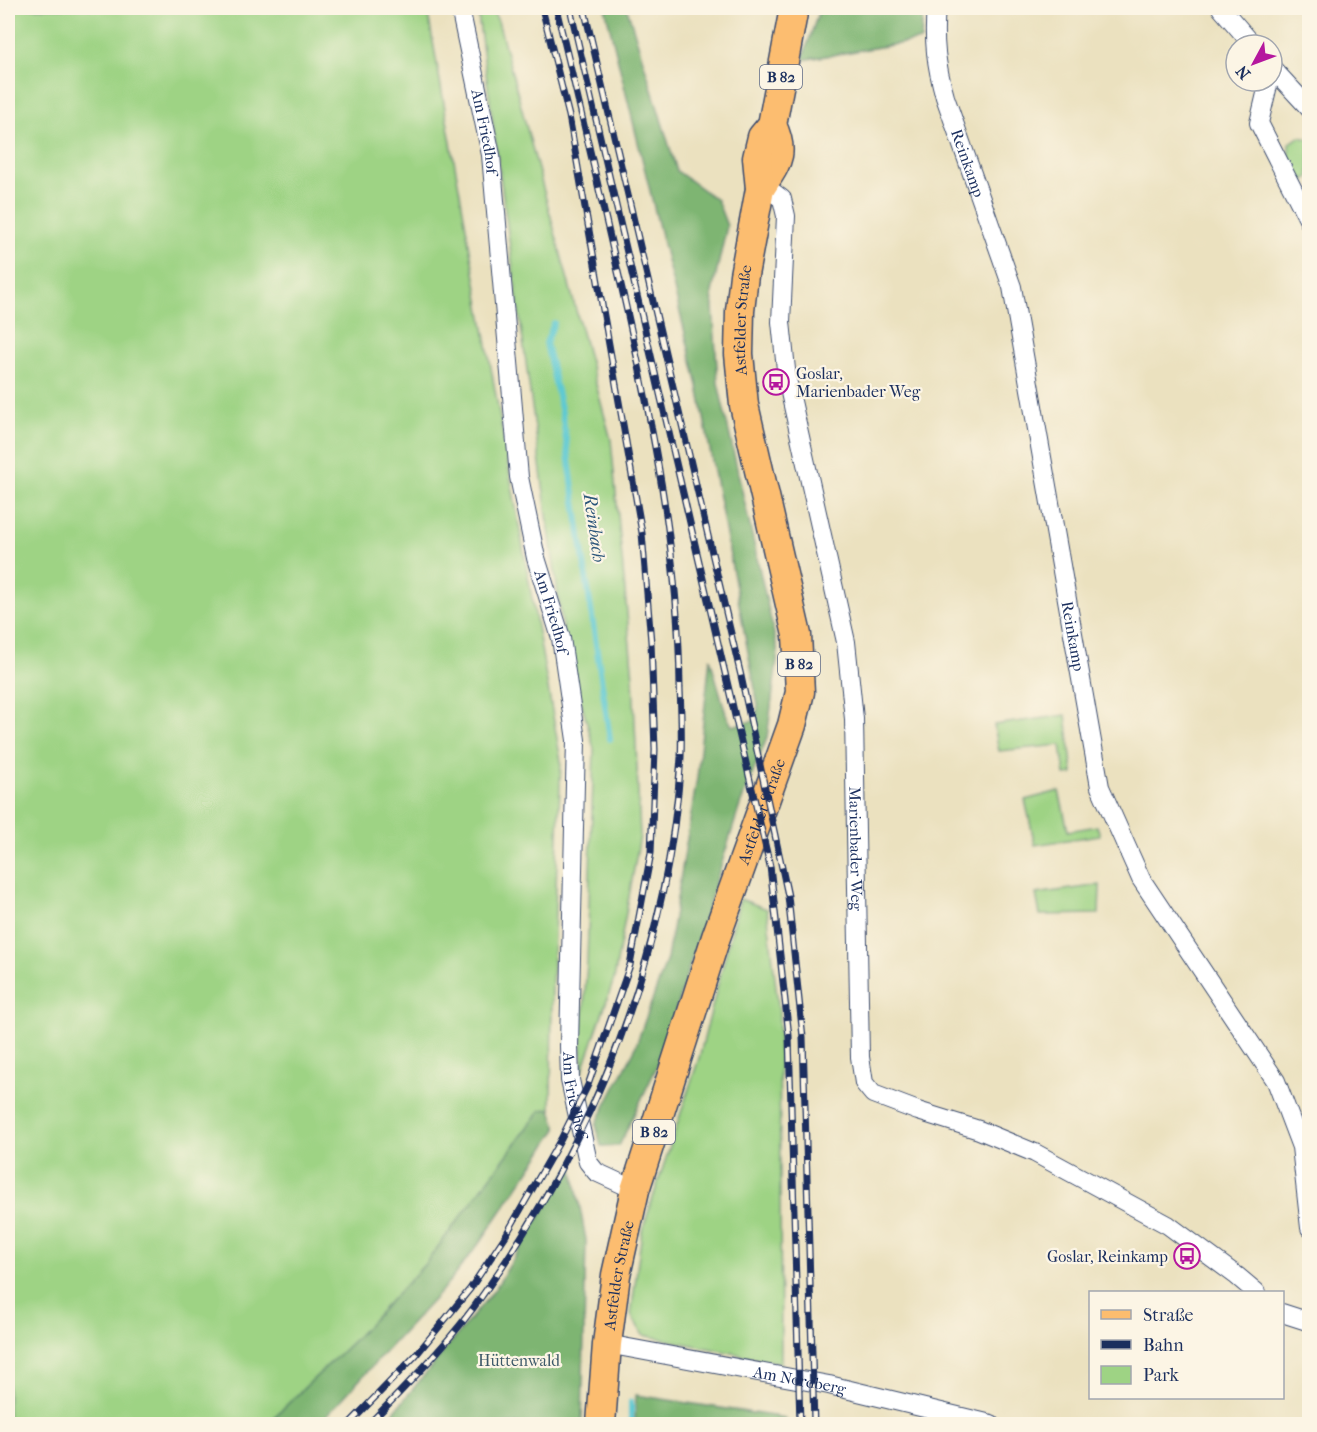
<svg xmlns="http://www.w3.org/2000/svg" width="1317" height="1432" viewBox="0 0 1317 1432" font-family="'IM FELL French Canon',serif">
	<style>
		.green { fill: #9ed384; stroke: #5c8171; stroke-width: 1.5 }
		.forest { fill: #7eb572; stroke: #4c7268; stroke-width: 1.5 }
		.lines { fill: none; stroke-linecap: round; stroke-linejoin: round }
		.stream { stroke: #5dc9d3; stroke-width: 6 }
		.minor-casing { stroke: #3a4a6d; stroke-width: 20 }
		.primary-casing { stroke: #3a4a6d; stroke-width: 31 }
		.minor { stroke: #fff; stroke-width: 18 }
		.primary { stroke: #fcbd6f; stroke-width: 28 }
		.rail-casing { stroke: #1b2f5e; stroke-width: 7 }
		.rail { stroke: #fcf5e5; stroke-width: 4.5; stroke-dasharray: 14; stroke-linecap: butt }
		.labels { text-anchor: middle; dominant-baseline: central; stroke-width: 4.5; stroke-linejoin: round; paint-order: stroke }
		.shield { fill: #fcf5e5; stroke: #5e6a86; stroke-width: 1.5 }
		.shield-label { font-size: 15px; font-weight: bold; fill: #1b2f5e }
		.street-label { font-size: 16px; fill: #1b2f5e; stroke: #fcf5e5 }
		.poi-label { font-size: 16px; fill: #1b2f5e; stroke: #fcf5e5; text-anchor: start }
		.park-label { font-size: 16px; fill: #3c5868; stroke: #fcf5e5 }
		.water-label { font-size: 18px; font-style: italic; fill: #2c567b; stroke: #fcf5e5 }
	</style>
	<rect width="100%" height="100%" fill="#fcf5e5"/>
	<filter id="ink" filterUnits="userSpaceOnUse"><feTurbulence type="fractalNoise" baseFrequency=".0167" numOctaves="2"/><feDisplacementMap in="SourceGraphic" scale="12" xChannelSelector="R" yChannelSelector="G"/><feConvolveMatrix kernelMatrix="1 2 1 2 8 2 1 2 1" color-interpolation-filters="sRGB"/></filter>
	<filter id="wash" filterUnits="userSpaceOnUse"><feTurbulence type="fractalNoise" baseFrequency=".008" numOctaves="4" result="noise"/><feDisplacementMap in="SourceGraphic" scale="24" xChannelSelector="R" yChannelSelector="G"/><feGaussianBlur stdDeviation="1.35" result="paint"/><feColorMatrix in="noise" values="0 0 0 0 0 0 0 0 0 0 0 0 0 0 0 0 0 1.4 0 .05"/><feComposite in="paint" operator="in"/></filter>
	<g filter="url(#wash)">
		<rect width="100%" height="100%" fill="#ebe1bf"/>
		<!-- green -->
		<g class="green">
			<polygon points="8,8 427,8 561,761 552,986 551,1109 541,1110 426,1263 355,1339 267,1424 8,1424"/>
			<polygon points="477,8 491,8 498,21 611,440 633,678 640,836 614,979 582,1073 582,1037 587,962 594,749 564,638"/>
			<polygon points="1299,137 1310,139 1309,177 1301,182 1289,157 1289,144"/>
			<polygon points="1066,715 1073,774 1065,775 1061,745 999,751 994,725"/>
			<polygon points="1059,791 1068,831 1097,826 1100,835 1035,845 1025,800"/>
			<polygon points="1100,885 1099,914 1040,915 1036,894"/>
			<polygon points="740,899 767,909 779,1013 781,1363 643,1335 631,1315 642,1231 699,1058"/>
		</g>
		<!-- forest -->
		<g class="forest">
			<polygon points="605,8 627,8 677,171 717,200 727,226 712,292 718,383 778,652 767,738 740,805 660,1060 619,1146 601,1146 596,1124 634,1051 667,959 697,778 710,658 726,714 732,726 756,720 758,705 698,386"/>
			<polygon points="820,8 923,8 921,40 802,60"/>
			<polygon points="551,1109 557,1129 481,1241 445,1287 319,1424 267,1424 355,1339 426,1263 541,1110"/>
			<polygon points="572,1164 586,1240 582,1424 384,1424 495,1289"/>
			<polygon points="636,1395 785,1418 786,1424 635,1424"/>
		</g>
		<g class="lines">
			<!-- stream -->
			<g class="stream">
				<polyline points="554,323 546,343 562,413 610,739"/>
				<polyline points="631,1424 631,1402"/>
			</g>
		</g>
	</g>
	<g filter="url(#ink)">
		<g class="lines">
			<!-- minor casing -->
			<g class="minor-casing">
				<g id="minor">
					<path id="s1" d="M 460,8 L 491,155 L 519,477 L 536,558 L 561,638 L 576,740 L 569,1046 L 570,1080 L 588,1162 L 596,1172 L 635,1190"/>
					<path id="s2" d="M 936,8 C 933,40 936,65 945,97 L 1012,287 L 1100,787 L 1141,879 L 1276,1081 L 1301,1147 L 1310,1228"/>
					<polyline points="1221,8 1253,45"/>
					<polyline points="1272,68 1310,109"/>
					<polyline points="1269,81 1259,123 1310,223"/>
					<path id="s3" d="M 760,189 L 774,193 L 782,199 L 786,216 L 781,322 L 787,379 L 846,642 L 854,719 L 860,1057 L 864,1083 L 873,1094 L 918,1111 L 979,1130 L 1035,1153 L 1168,1225 L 1237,1276 L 1256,1292"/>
					<polyline points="1282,1313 1310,1322"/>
					<path id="s4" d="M 607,1344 L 829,1385 L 991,1424"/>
				</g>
			</g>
			<!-- primary casing -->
			<g class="primary-casing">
				<g id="primary">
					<path d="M 760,189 C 776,163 786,155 772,125"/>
					<path id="s5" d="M 601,1424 L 607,1344 L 616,1275 L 635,1190 L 716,937 L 792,725 L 800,692 L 797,635 L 744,405 L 739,354 L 740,311 L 744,275 L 760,189 L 757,158 L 762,137 L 772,125 L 794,8"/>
				</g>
			</g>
			<!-- minor -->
			<use href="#minor" class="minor"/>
			<!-- primary -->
			<use href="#primary" class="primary"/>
			<!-- rail casing -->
			<g class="rail-casing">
				<g id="rail">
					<polyline points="570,8 770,866 789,1036 800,1424"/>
					<polyline points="584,8 741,676 788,896 803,1037 814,1424"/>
					<polyline points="349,1424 416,1355 470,1289 506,1235 561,1139 588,1085 630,965 651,853 655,750 651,642 642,533 569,116 542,8"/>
					<path d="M 369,1424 C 409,1383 451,1341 484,1293 C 598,1131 668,955 681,757 C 682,734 681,711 680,688 C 679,553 652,421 622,289 C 600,195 579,101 556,8"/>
				</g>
			</g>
			<!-- rail -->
			<use href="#rail" class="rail"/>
		</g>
	</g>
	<!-- icons -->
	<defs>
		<g id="bus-ring" transform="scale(1.35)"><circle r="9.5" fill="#fcf5e5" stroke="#b5179e" stroke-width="1.5"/><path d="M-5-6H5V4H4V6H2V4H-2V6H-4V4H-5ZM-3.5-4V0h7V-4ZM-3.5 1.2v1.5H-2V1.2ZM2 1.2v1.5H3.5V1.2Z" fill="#b5179e"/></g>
	</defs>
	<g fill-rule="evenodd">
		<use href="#bus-ring" x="776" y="382"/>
		<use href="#bus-ring" x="1187" y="1256"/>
	</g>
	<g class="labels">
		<!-- shield labels -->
		<g class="shield">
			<rect x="760" y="65" width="42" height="24" rx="4.5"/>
			<rect x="778" y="652" width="42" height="24" rx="4.5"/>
			<rect x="633" y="1120" width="42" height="24" rx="4.5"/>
		</g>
		<g class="shield-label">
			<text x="781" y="77">B 82</text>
			<text x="799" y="664">B 82</text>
			<text x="654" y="1132">B 82</text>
		</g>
		<!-- street labels -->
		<g class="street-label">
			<text stroke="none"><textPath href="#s1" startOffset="126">Am Friedhof</textPath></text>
			<text stroke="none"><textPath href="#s2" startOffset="160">Reinkamp</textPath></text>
			<text stroke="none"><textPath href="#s5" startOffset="1140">Astfelder Straße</textPath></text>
			<text stroke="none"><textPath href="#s1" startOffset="612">Am Friedhof</textPath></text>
			<text stroke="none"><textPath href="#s2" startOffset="646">Reinkamp</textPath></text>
			<text stroke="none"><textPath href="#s5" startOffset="636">Astfelder Straße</textPath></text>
			<text stroke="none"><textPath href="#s3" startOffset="682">Marienbader Weg</textPath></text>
			<text stroke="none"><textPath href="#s1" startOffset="1098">Am Friedhof</textPath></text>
			<text stroke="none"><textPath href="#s5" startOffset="150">Astfelder Straße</textPath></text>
			<text stroke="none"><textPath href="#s4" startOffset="196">Am Nordberg</textPath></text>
		</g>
		<!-- poi labels -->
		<g class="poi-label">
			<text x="796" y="373">Goslar,<tspan x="796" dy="18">Marienbader Weg</tspan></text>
			<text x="1168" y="1256" text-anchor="end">Goslar, Reinkamp</text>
		</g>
		<!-- park labels -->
		<g class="park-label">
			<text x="519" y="1360">Hüttenwald</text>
		</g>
		<!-- water labels -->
		<g class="water-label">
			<text transform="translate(594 528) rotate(82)">Reinbach</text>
		</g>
	</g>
	<!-- margin -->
	<rect width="1317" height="1432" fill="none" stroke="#fcf5e5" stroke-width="30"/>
	<!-- legend -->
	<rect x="1089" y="1291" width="195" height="108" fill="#fcf5e5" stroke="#a2a6af" stroke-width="1.5"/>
	<rect x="1101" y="1310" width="30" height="9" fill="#fcbd6f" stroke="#a2a6af" stroke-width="1.5"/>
	<text x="1143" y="1321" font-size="18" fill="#1b2f5e">Straße</text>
	<rect x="1101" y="1340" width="30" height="9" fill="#1b2f5e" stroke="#a2a6af" stroke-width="1.5"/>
	<text x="1143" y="1351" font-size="18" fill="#1b2f5e">Bahn</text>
	<rect x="1101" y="1366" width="30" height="18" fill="#9ed384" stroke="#a2a6af" stroke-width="1.5"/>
	<text x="1143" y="1381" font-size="18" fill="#1b2f5e">Park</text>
	<!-- north arrow -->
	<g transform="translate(1254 63) rotate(229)"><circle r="28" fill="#fcf5e5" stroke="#a2a6af" stroke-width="1.5"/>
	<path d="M0-4.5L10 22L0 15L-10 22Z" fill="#b5179e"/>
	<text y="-9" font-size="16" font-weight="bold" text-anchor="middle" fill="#1b2f5e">N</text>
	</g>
</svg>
